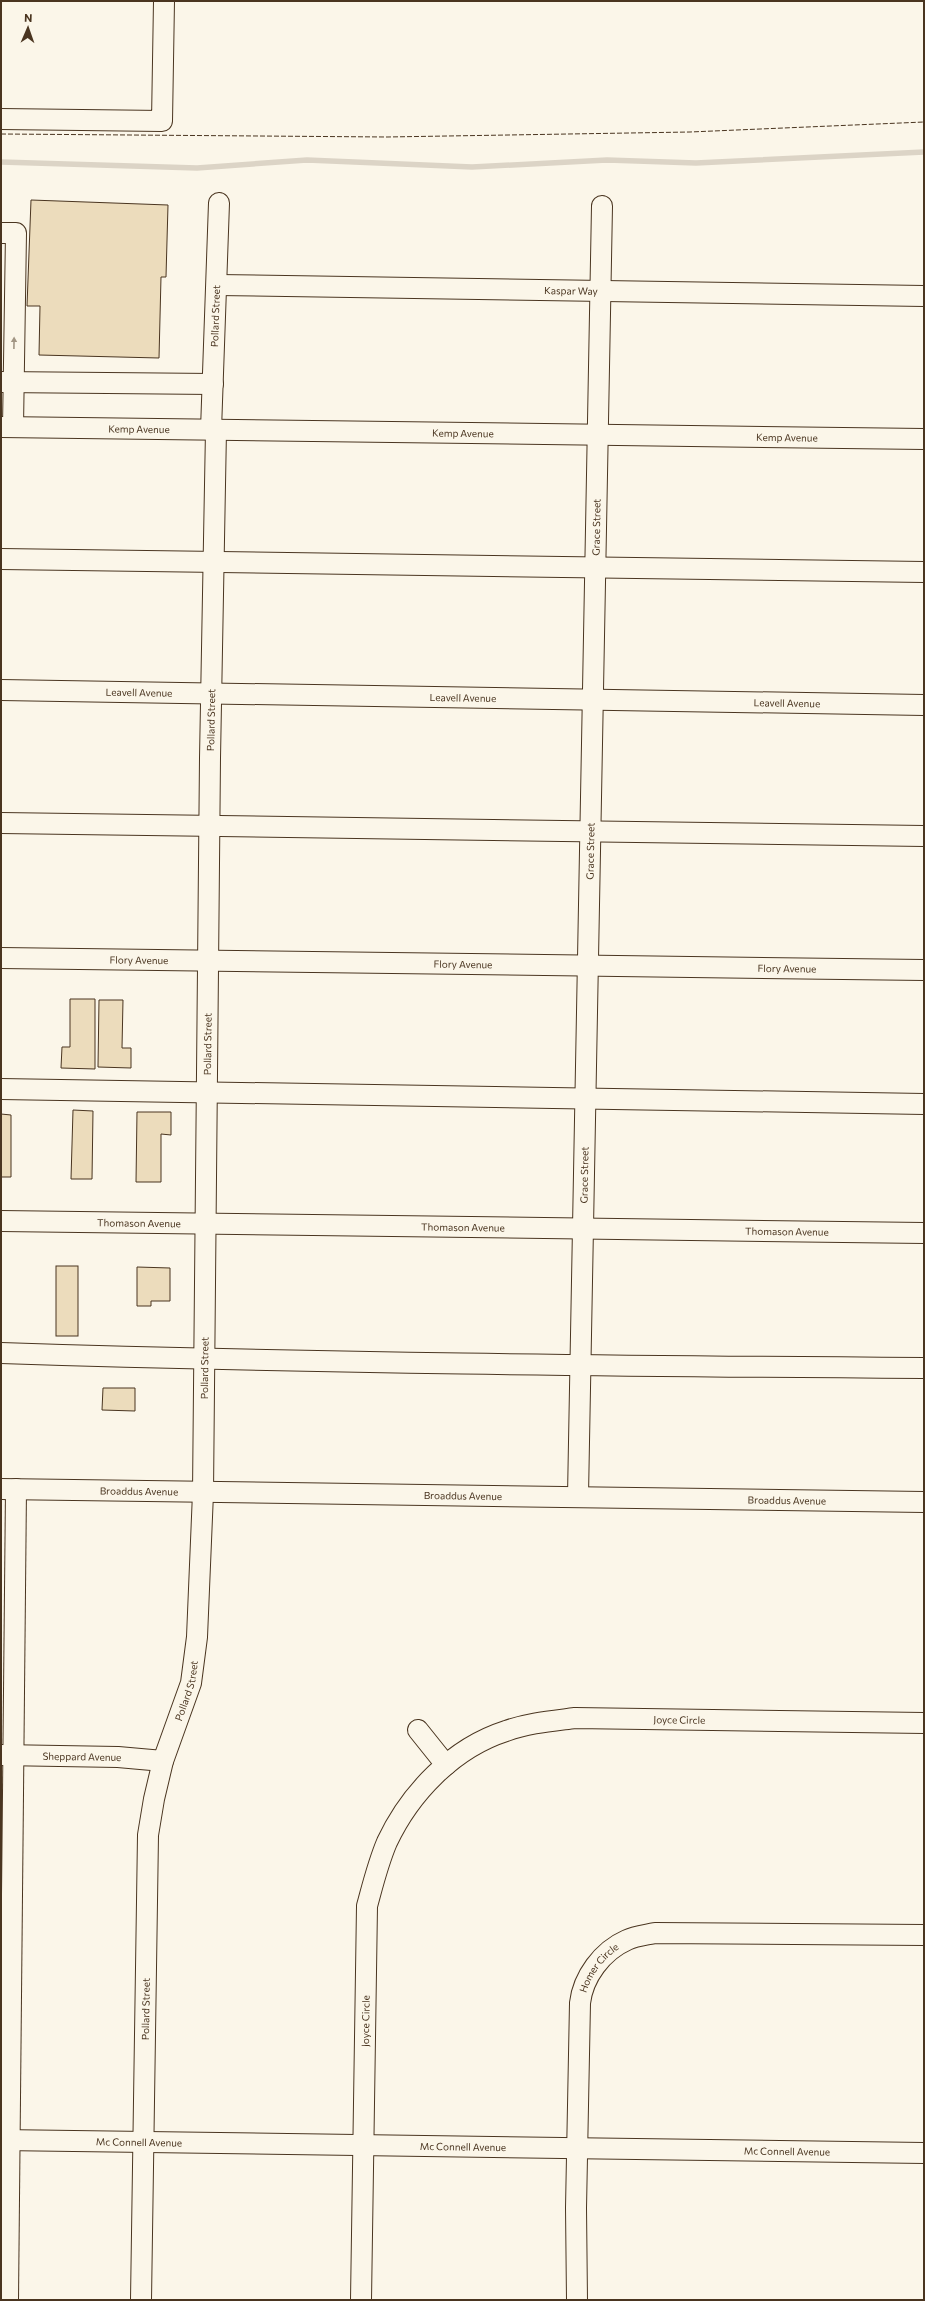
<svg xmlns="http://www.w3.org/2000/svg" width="925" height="2301" viewBox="0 0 925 2301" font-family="Commissioner,sans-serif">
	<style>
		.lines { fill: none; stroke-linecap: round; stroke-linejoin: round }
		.stream { stroke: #dcd4c6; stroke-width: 5.5 }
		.building { fill: #ecdcbc; stroke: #4a3520 }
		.minor-casing { stroke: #4a3520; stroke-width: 22 }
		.minor { stroke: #fbf6e9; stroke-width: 20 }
		.fence { stroke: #4a3520; stroke-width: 1; stroke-dasharray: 5 2; stroke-linecap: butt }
		.oneway { fill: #a29684 }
		.labels { text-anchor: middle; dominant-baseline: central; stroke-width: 3; stroke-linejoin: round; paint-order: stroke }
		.street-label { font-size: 10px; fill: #4a3520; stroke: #fbf6e9 }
	</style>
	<rect width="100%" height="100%" fill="#fbf6e9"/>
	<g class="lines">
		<!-- stream -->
		<polyline class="stream" points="1,162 197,168 307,160 472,167 607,160 696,163 924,152"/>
	</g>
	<!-- building -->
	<g class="building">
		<polygon points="31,200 168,205 166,277 161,277 159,358 39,355 40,306 27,306"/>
		<polygon points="70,999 95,999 95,1069 61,1068 62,1047 70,1047"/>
		<polygon points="99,1000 123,1000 122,1048 131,1048 131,1068 98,1067"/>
		<polygon points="73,1110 93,1111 92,1179 71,1179"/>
		<polygon points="137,1112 171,1112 171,1135 161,1134 161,1182 136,1182"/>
		<polygon points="1,1114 11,1115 11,1177 1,1177"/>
		<rect x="56" y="1266" width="22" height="70"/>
		<polygon points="137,1267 170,1268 170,1301 151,1301 151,1306 137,1306"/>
		<polygon points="103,1388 135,1388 135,1411 102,1410"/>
	</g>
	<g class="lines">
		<!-- minor casing -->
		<g class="minor-casing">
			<g id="minor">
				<polyline points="1,119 162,121 164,1"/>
				<polyline points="1,233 16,233 13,427"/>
				<path id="s1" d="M 217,285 L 924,296"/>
				<polyline points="1,382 213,384"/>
				<path id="s2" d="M 1,427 L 924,439"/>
				<path id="s3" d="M 211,430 L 219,203"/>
				<polyline points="1,559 924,572"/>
				<path id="s4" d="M 1,690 L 924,705"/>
				<polyline points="1,823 924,836"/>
				<path id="s5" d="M 1,958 L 924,970"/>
				<polyline points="1,1089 924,1104"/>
				<path id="s6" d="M 1,1221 L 924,1233"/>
				<path d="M 1,1353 C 309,1363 616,1366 924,1368"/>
				<path id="s7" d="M 1,1489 L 924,1502"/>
				<path id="s8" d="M 578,1496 L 602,206"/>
				<polyline points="418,1730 446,1765"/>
				<path id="s9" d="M 1,1755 L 118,1757 L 163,1761"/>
				<path id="s10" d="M 1,2140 L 924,2153"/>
				<polyline points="8,2300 16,1489"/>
				<path id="s11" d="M 141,2300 L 148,1835 L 154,1799 L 163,1761 L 191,1683 L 197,1637 L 203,1493 L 210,758 L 216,430"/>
				<path id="s12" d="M 361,2300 L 367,1906 C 373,1884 378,1863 387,1842 C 410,1793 453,1748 506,1731 C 528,1723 552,1721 575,1718 L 924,1723"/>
				<path id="s13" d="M 577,2300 L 576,2208 L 580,2003 C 583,1977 602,1951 627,1940 C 635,1936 646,1935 655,1933 L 924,1935"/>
			</g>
		</g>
		<!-- minor -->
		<use href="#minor" class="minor"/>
		<!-- fence -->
		<polyline class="fence" points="1,134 387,137 690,132 924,122"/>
	</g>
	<!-- one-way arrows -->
	<defs><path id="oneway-solid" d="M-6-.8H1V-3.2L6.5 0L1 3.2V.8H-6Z"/></defs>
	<use class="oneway" href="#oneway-solid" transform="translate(14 343) rotate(-89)"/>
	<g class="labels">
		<!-- street labels -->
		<g class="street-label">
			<text stroke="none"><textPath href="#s1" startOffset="354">Kaspar Way</textPath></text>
			<text stroke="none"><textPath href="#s3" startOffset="114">Pollard Street</textPath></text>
			<text stroke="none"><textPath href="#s2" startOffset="138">Kemp Avenue</textPath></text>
			<text stroke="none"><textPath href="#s2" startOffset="462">Kemp Avenue</textPath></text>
			<text stroke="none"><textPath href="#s2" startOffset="786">Kemp Avenue</textPath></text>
			<text stroke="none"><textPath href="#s8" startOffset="969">Grace Street</textPath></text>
			<text stroke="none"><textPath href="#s4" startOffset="138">Leavell Avenue</textPath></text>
			<text stroke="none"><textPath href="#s4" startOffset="462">Leavell Avenue</textPath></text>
			<text stroke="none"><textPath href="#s4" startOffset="786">Leavell Avenue</textPath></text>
			<text stroke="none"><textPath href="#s11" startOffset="1587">Pollard Street</textPath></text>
			<text stroke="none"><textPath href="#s8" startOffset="645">Grace Street</textPath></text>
			<text stroke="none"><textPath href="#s5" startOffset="138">Flory Avenue</textPath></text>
			<text stroke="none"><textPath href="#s5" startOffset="462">Flory Avenue</textPath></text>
			<text stroke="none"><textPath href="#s5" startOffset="786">Flory Avenue</textPath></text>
			<text stroke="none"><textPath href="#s11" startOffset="1263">Pollard Street</textPath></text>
			<text stroke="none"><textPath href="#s8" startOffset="321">Grace Street</textPath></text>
			<text stroke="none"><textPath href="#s6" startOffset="138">Thomason Avenue</textPath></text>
			<text stroke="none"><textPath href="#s6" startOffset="462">Thomason Avenue</textPath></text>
			<text stroke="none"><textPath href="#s6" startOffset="786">Thomason Avenue</textPath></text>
			<text stroke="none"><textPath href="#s11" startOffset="939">Pollard Street</textPath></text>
			<text stroke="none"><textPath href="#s7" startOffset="138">Broaddus Avenue</textPath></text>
			<text stroke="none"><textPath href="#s7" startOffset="462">Broaddus Avenue</textPath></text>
			<text stroke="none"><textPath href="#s7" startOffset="786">Broaddus Avenue</textPath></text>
			<text stroke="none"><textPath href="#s11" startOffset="615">Pollard Street</textPath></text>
			<text stroke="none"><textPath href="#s12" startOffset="803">Joyce Circle</textPath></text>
			<text stroke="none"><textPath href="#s9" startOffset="81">Sheppard Avenue</textPath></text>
			<text stroke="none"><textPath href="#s13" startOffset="338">Homer Circle</textPath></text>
			<text stroke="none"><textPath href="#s11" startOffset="291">Pollard Street</textPath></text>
			<text stroke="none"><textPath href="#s12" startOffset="279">Joyce Circle</textPath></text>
			<text stroke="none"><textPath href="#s10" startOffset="138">Mc Connell Avenue</textPath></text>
			<text stroke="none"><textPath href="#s10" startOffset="462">Mc Connell Avenue</textPath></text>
			<text stroke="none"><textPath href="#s10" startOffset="786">Mc Connell Avenue</textPath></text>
		</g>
	</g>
	<!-- border -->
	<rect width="925" height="2301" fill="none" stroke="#4a3520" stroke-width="4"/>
	<!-- north arrow -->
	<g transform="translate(28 28) rotate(2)" stroke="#fbf6e9" stroke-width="3" paint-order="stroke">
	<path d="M0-3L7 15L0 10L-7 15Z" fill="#4a3520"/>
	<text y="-6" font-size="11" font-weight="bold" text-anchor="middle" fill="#4a3520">N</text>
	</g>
</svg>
